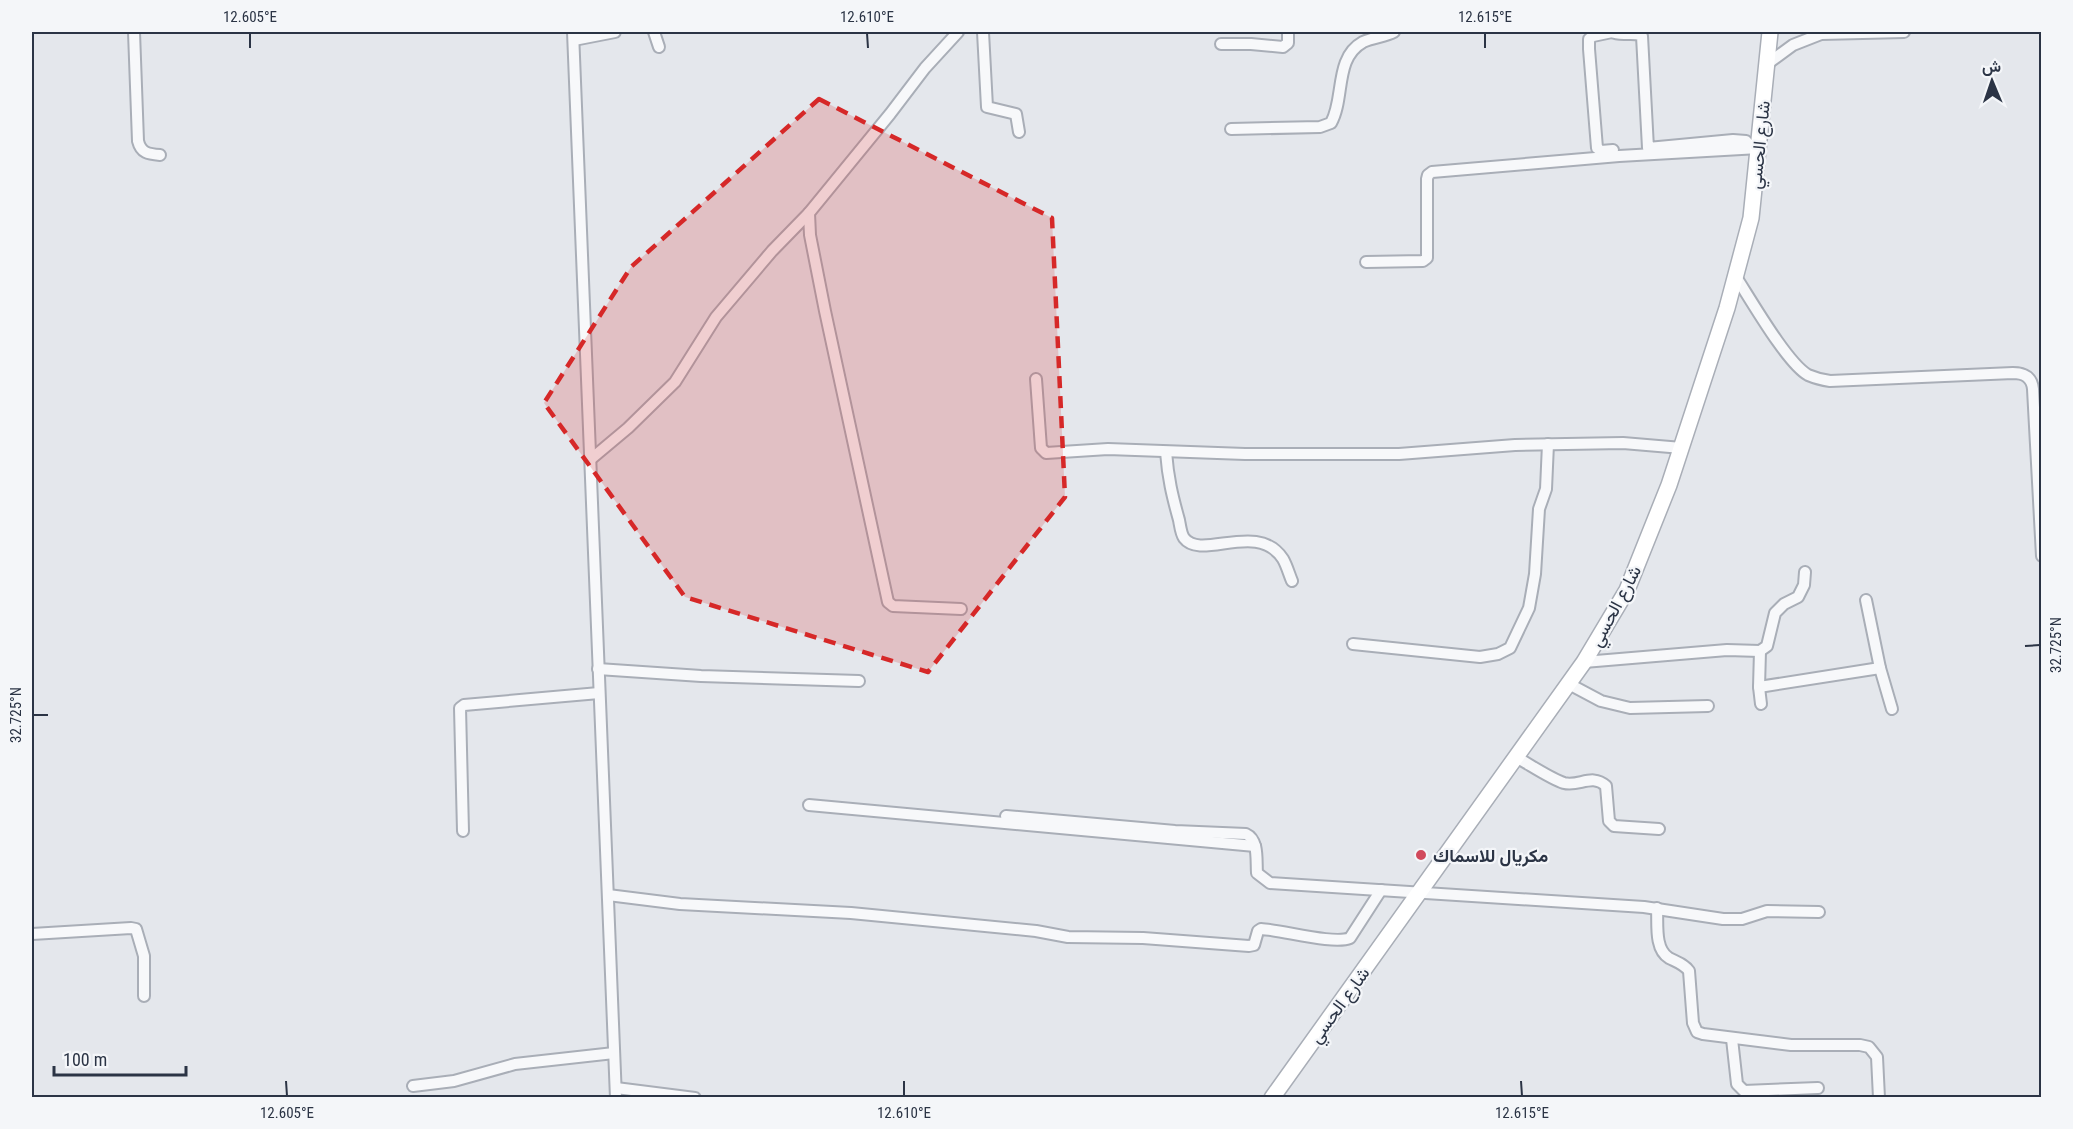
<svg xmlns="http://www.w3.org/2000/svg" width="2073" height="1129" viewBox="0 0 2073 1129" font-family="'Roboto Condensed',Vazirmatn,sans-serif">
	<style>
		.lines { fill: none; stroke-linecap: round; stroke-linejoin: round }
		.street-casing { stroke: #a9aeb7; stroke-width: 14 }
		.secondary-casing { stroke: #a9aeb7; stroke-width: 18 }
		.street { stroke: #f7f8fa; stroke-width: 10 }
		.secondary { stroke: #fff; stroke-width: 15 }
		.marked { fill: #d62828; fill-opacity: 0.2; stroke: #d62828; stroke-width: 4.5; stroke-dasharray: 12 8; stroke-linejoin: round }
		.ticks { fill: none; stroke: #2b3445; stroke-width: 2 }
		.poi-dot { fill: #d1495b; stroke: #f4f6f9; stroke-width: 2 }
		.labels { text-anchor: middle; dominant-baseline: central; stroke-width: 4.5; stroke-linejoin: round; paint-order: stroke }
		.street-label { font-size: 18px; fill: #2b3445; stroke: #f4f6f9 }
		.poi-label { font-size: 18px; font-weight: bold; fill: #2b3445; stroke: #f4f6f9; text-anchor: start }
		.neatline { fill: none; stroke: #2b3445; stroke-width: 2 }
		.ticks-label { font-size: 15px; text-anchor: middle; fill: #2b3445 }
	</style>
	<rect width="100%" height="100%" fill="#e4e7ec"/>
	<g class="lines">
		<!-- street casing -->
		<g class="street-casing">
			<g id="street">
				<path d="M 134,32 L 138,141 C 141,153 148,154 160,155"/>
				<polyline points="573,32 616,1098"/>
				<polyline points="654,32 659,47"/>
				<polyline points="958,32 925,68 890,114 809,213 810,235 825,311 888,602 893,606 961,609"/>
				<polyline points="983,32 987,107 1016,114 1019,132"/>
				<path d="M 1612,32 C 1621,37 1633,31 1642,36 L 1648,148 L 1733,140 L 1746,141 L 1752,148"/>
				<polyline points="1612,32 1593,36 1589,39 1589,49 1597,148 1601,151 1613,150"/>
				<polyline points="574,40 615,32"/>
				<polyline points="1221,44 1251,44 1283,47 1288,43 1288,32"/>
				<polyline points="1767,64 1793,45 1821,34 1904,32"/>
				<path d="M 1231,129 L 1320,127 L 1331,123 C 1345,98 1334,58 1363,42 C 1373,37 1385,37 1394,32"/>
				<polyline points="1366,262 1423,261 1427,258 1427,179 1428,175 1432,172 1619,156 1759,148"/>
				<path d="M 1736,277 C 1751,300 1787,363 1808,375 C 1815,378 1823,380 1830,381 L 2013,373 C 2025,373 2032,378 2033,389 L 2042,556"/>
				<polyline points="1036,379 1041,448 1046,453 1108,449 1245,454 1399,454 1515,445 1623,443 1682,448"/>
				<path d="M 1166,452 C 1168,478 1172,495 1179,520 C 1180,525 1181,534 1184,538 C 1201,561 1258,520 1283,559 C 1287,566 1289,574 1292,581"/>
				<polyline points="591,459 628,428 675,382 716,317 772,251 809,213"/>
				<polyline points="1866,600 1880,668 1892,709"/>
				<polyline points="1353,644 1480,657 1498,654 1510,648 1529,608 1535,574 1539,509 1546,489 1548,444"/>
				<polyline points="1760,651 1759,687 1761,704"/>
				<polyline points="1584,662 1727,650 1760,651 1767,646 1775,613 1784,604 1798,597 1804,585 1805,572"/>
				<polyline points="598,669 701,676 859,681"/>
				<polyline points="1569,684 1601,701 1630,708 1708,706"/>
				<polyline points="1759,687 1880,668"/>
				<path d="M 1516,757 C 1529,764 1551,779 1564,783 C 1579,787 1592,773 1606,786 L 1609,821 L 1614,826 L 1659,829"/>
				<polyline points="809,805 1255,846"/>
				<path d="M 1006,816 L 1175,831 L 1246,834 C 1259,840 1256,860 1257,873 L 1270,883 L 1644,907 L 1723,919 L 1742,919 L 1767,911 L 1819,912"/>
				<polyline points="463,831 460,708 464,705 599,693"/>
				<path d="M 608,895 L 680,904 L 851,913 L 1036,931 L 1068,937 L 1143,938 L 1249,946 L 1254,945 L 1258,931 L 1261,929 C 1282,930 1334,945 1350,938 L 1381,890"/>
				<path d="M 1657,908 C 1658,923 1654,949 1669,958 C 1677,962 1684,964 1689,971 L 1693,1023 L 1697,1032 L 1703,1034 L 1791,1045 L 1860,1045 L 1869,1047 L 1877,1057 L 1879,1098"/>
				<polyline points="32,934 131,928 136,929 144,956 144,996"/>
				<polyline points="1732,1039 1737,1084 1744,1091 1818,1088"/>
				<polyline points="413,1086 454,1081 515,1064 614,1053"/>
				<polyline points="616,1088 695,1098"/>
			</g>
		</g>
		<!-- secondary casing -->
		<g class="secondary-casing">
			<polyline id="secondary" points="1272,1098 1584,662 1627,590 1669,485 1727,308 1751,218 1770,32"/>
		</g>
		<!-- street -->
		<use href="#street" class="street"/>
		<!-- secondary -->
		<use href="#secondary" class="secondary"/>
	</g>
	<!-- marked area -->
	<path class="marked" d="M 819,99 L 1052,218 L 1065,497 L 928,672 L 685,597 L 544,403 L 631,267 Z"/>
	<!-- ticks -->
	<path class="ticks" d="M 250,33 L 250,48M 867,33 L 868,48M 1485,33 L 1485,48M 2025,646 L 2040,645M 33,715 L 48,715M 286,1081 L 287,1096M 904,1081 L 904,1096M 1521,1081 L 1522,1096"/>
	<!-- markers -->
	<circle class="poi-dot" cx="1421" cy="855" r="6"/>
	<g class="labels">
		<!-- street labels -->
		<g class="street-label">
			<text transform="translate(1759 145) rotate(-84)">شارع الحسي</text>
			<text transform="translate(1615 606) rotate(-62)">شارع الحسي</text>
			<text transform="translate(1339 1005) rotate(-54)">شارع الحسي</text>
		</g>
		<!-- poi labels -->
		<g class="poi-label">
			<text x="1433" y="855">مكريال للاسماك</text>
		</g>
	</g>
	<!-- border -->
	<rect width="2073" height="1129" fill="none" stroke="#f4f6f9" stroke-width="66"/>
	<!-- north arrow -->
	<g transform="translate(1992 81) rotate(358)" stroke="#f4f6f9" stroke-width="4.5" paint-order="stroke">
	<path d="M0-4.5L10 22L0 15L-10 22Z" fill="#2b3445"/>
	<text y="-9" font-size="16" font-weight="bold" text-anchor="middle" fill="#2b3445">ش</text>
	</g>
	<!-- scale -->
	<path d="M54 1066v9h132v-9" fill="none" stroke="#2b3445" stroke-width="3"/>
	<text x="63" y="1066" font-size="18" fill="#2b3445" stroke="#f4f6f9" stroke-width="4.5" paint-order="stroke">100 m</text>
	<rect x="33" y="33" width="2007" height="1063" class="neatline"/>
	<g class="ticks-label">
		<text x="250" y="22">12.605°E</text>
		<text x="867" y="22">12.610°E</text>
		<text x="1485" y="22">12.615°E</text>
		<text transform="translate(2056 645) rotate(-90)" y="5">32.725°N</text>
		<text transform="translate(16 715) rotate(-90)" y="5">32.725°N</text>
		<text x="287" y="1118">12.605°E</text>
		<text x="904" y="1118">12.610°E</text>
		<text x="1522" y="1118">12.615°E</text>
	</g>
</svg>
